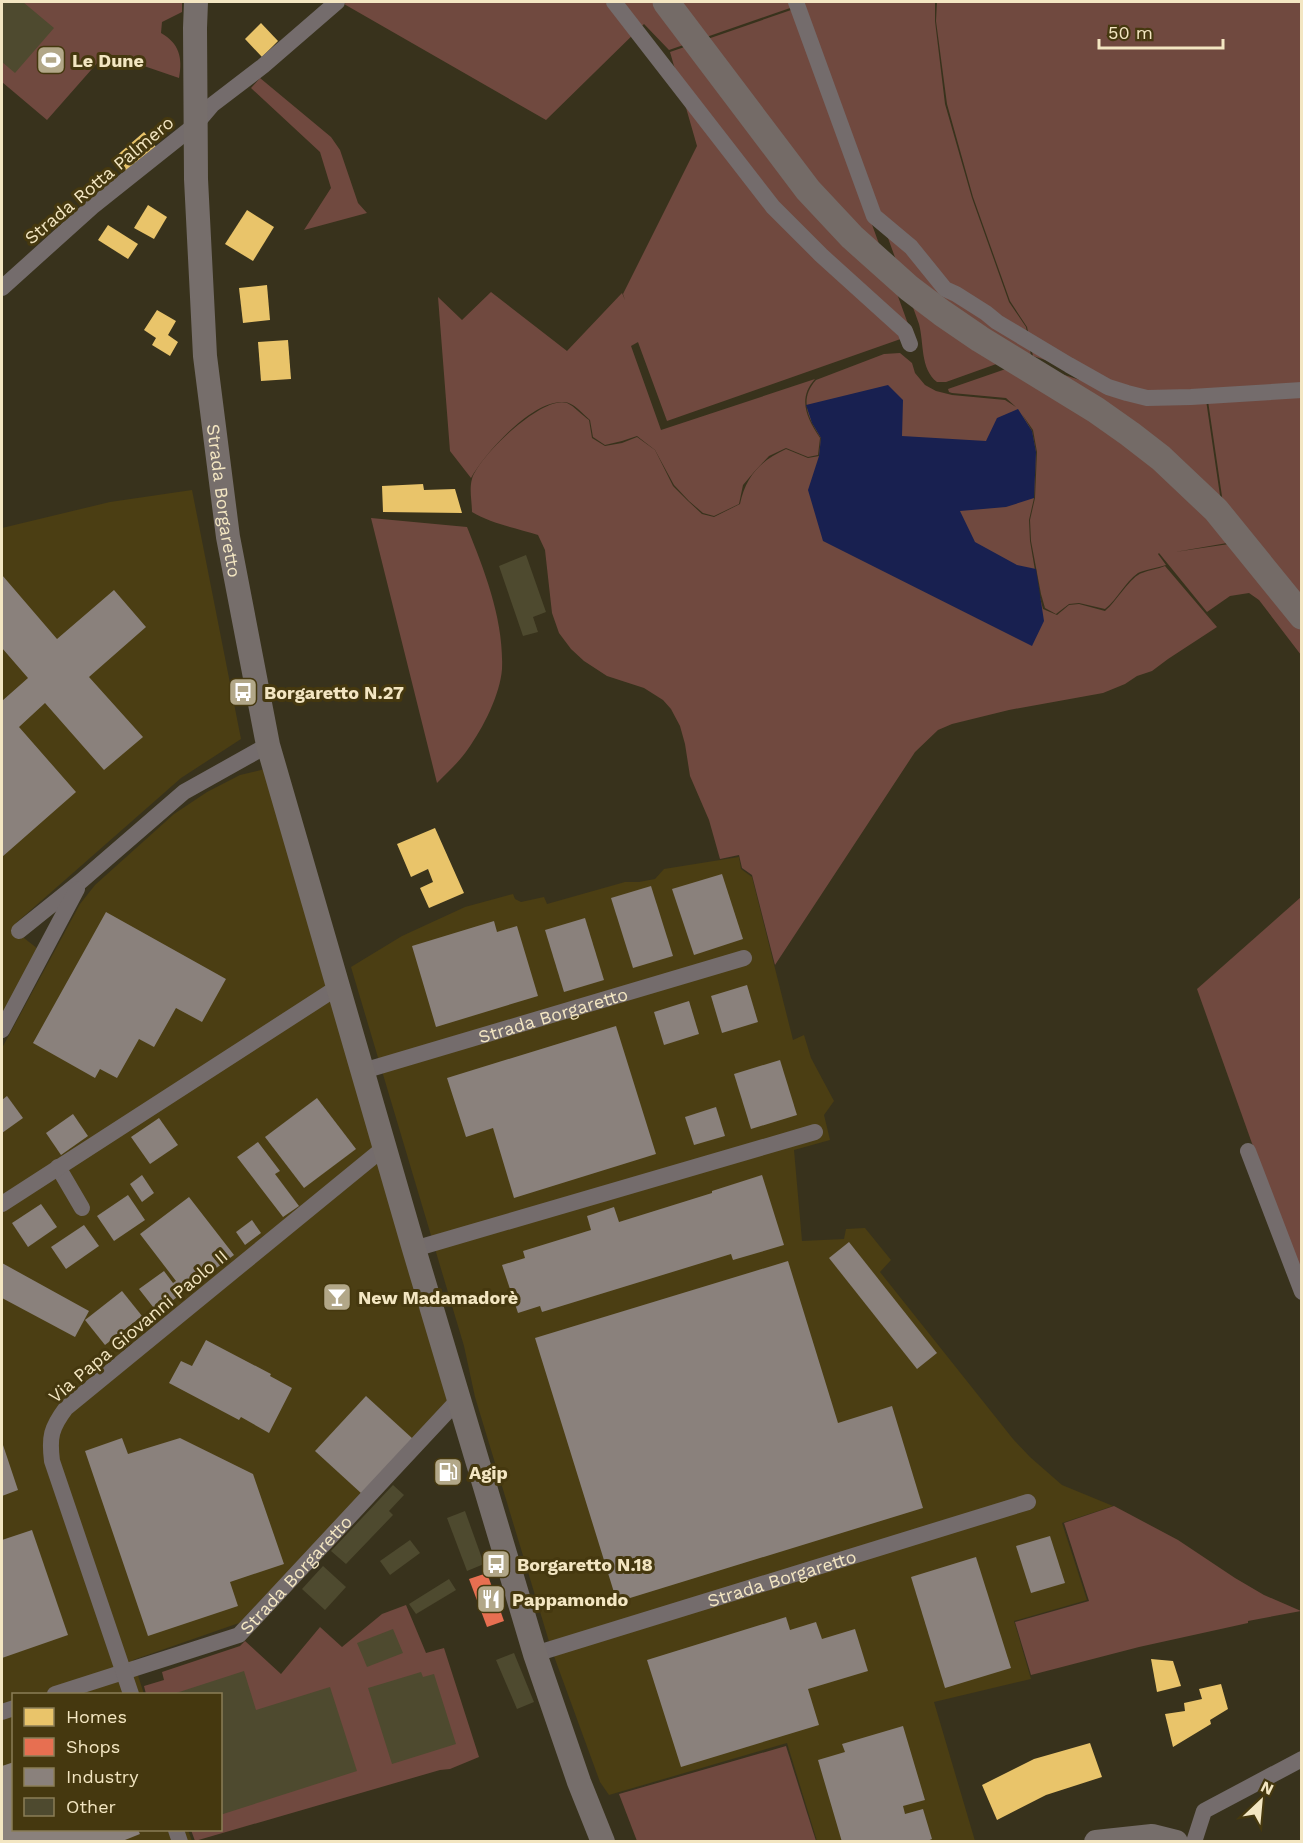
<svg xmlns="http://www.w3.org/2000/svg" width="1303" height="1843" viewBox="0 0 1303 1843" font-family="'Work Sans',sans-serif">
	<style>
		.built { fill: #4b3e13 }
		.green { fill: #70493f }
		.water { fill: #182050 }
		.homes { fill: #e9c46a }
		.shops { fill: #e76f51 }
		.industry { fill: #8a817c }
		.building { fill: #4e4a2f }
		.lines { fill: none; stroke-linecap: round; stroke-linejoin: round }
		.street { stroke: #746c6c; stroke-width: 16 }
		.secondary { stroke: #766e6b; stroke-width: 24 }
		.primary { stroke: #746b67; stroke-width: 27 }
		.labels { text-anchor: middle; dominant-baseline: central; stroke-width: 6; stroke-linejoin: round; paint-order: stroke }
		.poi-label { font-size: 18px; font-weight: bold; fill: #f3e6c2; stroke: #45380f; text-anchor: start }
		.street-label { font-size: 18px; fill: #f3e6c2; stroke: #45380f }
	</style>
	<rect width="100%" height="100%" fill="#38321c"/>
	<!-- built -->
	<g class="built">
		<polygon points="192,490 241,739 181,778 16,923 24,938 38,949 2,1016 2,528 110,502"/>
		<polygon points="265,769 451,1400 239,1623 133,1660 144,1694 14,1694 14,1830 188,1830 192,1841 2,1842 2,1048 80,904 95,885 174,814 207,792 240,775"/>
		<polygon points="739,857 741,869 752,877 793,1040 804,1035 811,1058 834,1101 824,1115 830,1140 794,1150 802,1241 844,1239 846,1229 865,1228 891,1260 880,1272 1013,1439 1030,1457 1062,1485 1113,1506 1062,1523 1087,1600 1014,1621 1031,1679 934,1702 975,1841 817,1841 787,1743 609,1795 600,1782 551,1648 475,1397 464,1346 351,967 402,936 465,907 513,894 515,899 521,902 544,897 547,904 625,882 639,882 655,879 664,869"/>
	</g>
	<!-- green -->
	<g class="green">
		<path d="M 2,2 L 182,2 L 182,12 L 162,22 L 161,33 C 179,43 183,58 179,78 L 106,53 L 47,120 L 2,82 Z"/>
		<polygon points="347,2 792,2 793,7 669,50 644,24 546,120 344,4"/>
		<path d="M 803,2 L 935,2 L 935,21 L 945,104 L 972,198 L 1009,302 L 1026,327 L 1031,356 L 1019,356 L 946,382 L 937,382 C 920,369 924,342 919,324 Z"/>
		<polygon points="937,2 1301,2 1301,385 1148,393 1033,356 1027,327 1010,301 973,197 947,104 936,21"/>
		<path d="M 794,9 L 912,335 L 667,421 L 635,334 L 638,342 L 631,346 L 661,430 L 815,379 C 797,399 807,418 820,438 L 818,455 L 808,457 L 786,448 L 769,456 L 754,472 L 743,485 L 739,504 L 714,516 L 703,513 L 689,501 L 674,485 L 655,450 L 637,436 L 622,441 L 605,445 L 593,437 L 590,420 C 583,414 573,402 564,402 C 533,399 485,453 471,478 L 450,451 L 438,297 L 462,320 L 491,292 L 567,351 L 622,293 L 625,300 L 623,294 L 697,146 L 670,52 Z"/>
		<polygon points="260,78 331,137 340,150 358,203 367,213 304,230 331,188 320,152 251,88"/>
		<path d="M 900,353 L 912,363 L 915,373 L 925,385 L 936,391 L 952,395 L 1005,400 L 1016,407 L 1006,398 L 952,393 L 949,392 L 948,389 L 1020,364 L 1030,364 L 1127,395 L 1206,400 L 1227,543 L 1175,552 L 1229,544 L 1208,401 L 1301,395 L 1301,655 L 1259,600 L 1249,593 L 1230,596 L 1207,612 L 1159,553 L 1158,554 L 1166,565 C 1158,568 1143,570 1138,573 C 1124,583 1118,599 1105,609 L 1079,603 L 1069,604 L 1056,614 L 1045,608 L 1041,594 L 1031,541 L 1030,520 L 1035,498 L 1037,452 L 1033,430 L 1022,414 L 1032,431 L 1036,452 L 1034,498 L 1029,520 L 1030,541 L 1039,594 L 1043,609 L 1057,615 L 1069,605 L 1079,604 L 1105,611 C 1116,602 1131,576 1142,573 C 1149,570 1158,569 1165,566 L 1217,627 L 1168,659 L 1152,671 L 1137,676 L 1125,684 L 1103,693 L 1009,710 L 952,724 L 938,730 L 915,752 L 775,965 L 752,875 L 742,868 L 739,855 L 720,859 L 709,820 L 690,776 L 685,744 L 680,726 L 671,709 L 663,700 L 644,688 L 607,676 L 584,661 L 571,649 L 559,633 L 552,613 L 545,550 L 538,535 C 516,528 492,524 472,512 C 472,502 469,489 472,479 C 478,457 543,394 567,403 C 574,406 583,416 589,420 L 592,438 L 605,446 L 622,443 L 637,437 L 655,450 L 673,486 L 688,501 L 702,514 L 714,517 L 740,504 C 746,476 760,461 786,449 L 808,458 L 819,456 L 821,438 C 809,419 798,400 816,380 L 884,354 Z"/>
		<path d="M 371,518 L 467,527 C 485,572 504,620 502,669 C 500,695 483,728 468,749 C 460,761 448,772 437,783 Z"/>
		<polygon points="1301,897 1301,1270 1295,1264 1197,989"/>
		<polygon points="1114,1506 1178,1540 1235,1578 1264,1595 1301,1611 1248,1621 1248,1623 1139,1647 1031,1675 1015,1622 1089,1601 1064,1523"/>
		<polygon points="406,1605 426,1653 444,1648 479,1757 450,1769 440,1770 195,1841 191,1830 220,1830 220,1694 146,1694 144,1686 164,1680 162,1672 240,1646 245,1641 281,1674 320,1627 342,1647 382,1614"/>
		<polygon points="786,1746 816,1841 637,1841 619,1794"/>
	</g>
	<!-- water -->
	<polygon class="water" points="888,385 903,400 902,436 986,441 997,418 1018,409 1032,431 1036,452 1034,498 1006,507 960,511 975,542 1017,565 1036,569 1044,621 1032,646 823,541 808,490 819,456 821,438 812,423 806,405"/>
	<!-- homes -->
	<g class="homes">
		<polygon points="261,23 278,41 262,57 245,39"/>
		<polygon points="144,132 157,148 128,173 114,158"/>
		<polygon points="148,205 167,217 154,239 134,228"/>
		<polygon points="247,210 274,227 253,261 225,244"/>
		<polygon points="108,225 138,244 128,259 98,240"/>
		<polygon points="267,285 270,320 243,323 239,288"/>
		<polygon points="157,310 176,321 168,335 178,342 170,356 152,345 156,338 144,330"/>
		<polygon points="288,340 291,379 261,381 258,342"/>
		<polygon points="423,484 424,490 455,489 462,513 383,512 382,486"/>
		<polygon points="435,828 464,893 429,908 420,888 433,882 428,869 411,877 397,844"/>
		<polygon points="1151,1659 1173,1661 1181,1686 1157,1692"/>
		<polygon points="1221,1684 1228,1709 1210,1720 1211,1724 1173,1747 1165,1714 1185,1711 1184,1703 1202,1699 1199,1689"/>
		<polygon points="1090,1743 1102,1777 1046,1795 997,1820 982,1785 1034,1759"/>
	</g>
	<!-- shops -->
	<polygon class="shops" points="487,1573 504,1621 487,1627 469,1579"/>
	<!-- industry -->
	<g class="industry">
		<polygon points="2,575 57,639 114,590 146,627 89,677 143,737 104,770 45,703 19,727 76,792 2,857 2,701 28,678 2,648"/>
		<polygon points="722,874 743,939 694,955 672,889"/>
		<polygon points="651,886 673,956 633,968 611,898"/>
		<polygon points="106,912 226,979 202,1022 176,1008 154,1047 139,1039 117,1078 100,1069 95,1078 33,1043"/>
		<polygon points="585,918 604,980 564,992 545,930"/>
		<polygon points="494,921 497,932 517,926 538,996 436,1027 412,946"/>
		<polygon points="747,985 758,1022 722,1033 711,996"/>
		<polygon points="689,1001 699,1034 664,1045 654,1012"/>
		<polygon points="616,1026 656,1154 514,1198 493,1128 466,1137 447,1078"/>
		<polygon points="780,1060 797,1115 751,1129 734,1074"/>
		<polygon points="7,1096 23,1118 2,1133 2,1100"/>
		<polygon points="317,1098 356,1149 304,1188 265,1137"/>
		<polygon points="716,1107 725,1136 694,1145 685,1117"/>
		<polygon points="73,1114 88,1136 61,1155 46,1133"/>
		<polygon points="159,1118 178,1145 150,1164 131,1137"/>
		<polygon points="258,1142 280,1171 275,1174 299,1206 283,1217 237,1157"/>
		<polygon points="142,1175 154,1193 142,1202 130,1184"/>
		<polygon points="762,1175 784,1245 733,1260 731,1254 542,1312 540,1306 518,1313 502,1265 525,1258 523,1251 591,1230 587,1216 614,1207 619,1222 712,1193 712,1191"/>
		<polygon points="128,1195 145,1220 114,1241 97,1216"/>
		<polygon points="189,1197 234,1255 157,1312 139,1289 164,1271 173,1283 176,1281 140,1234"/>
		<polygon points="41,1204 57,1227 28,1247 12,1223"/>
		<polygon points="252,1220 261,1233 245,1245 236,1232"/>
		<polygon points="84,1225 99,1246 66,1269 51,1247"/>
		<polygon points="849,1242 937,1353 917,1369 829,1258"/>
		<polygon points="788,1261 838,1423 892,1406 923,1508 617,1602 535,1338"/>
		<polygon points="2,1263 89,1311 75,1337 2,1298"/>
		<polygon points="122,1291 142,1316 105,1345 85,1320"/>
		<polygon points="206,1340 271,1374 270,1376 292,1388 269,1433 241,1417 239,1420 169,1383 181,1361 192,1366"/>
		<polygon points="366,1396 413,1439 362,1494 315,1451"/>
		<polygon points="122,1438 128,1454 180,1438 253,1474 284,1564 230,1582 238,1606 148,1636 85,1451"/>
		<polygon points="2,1442 18,1490 2,1496"/>
		<polygon points="32,1530 68,1635 2,1658 2,1540"/>
		<polygon points="1050,1536 1065,1583 1031,1593 1016,1546"/>
		<polygon points="976,1557 1011,1668 945,1688 911,1577"/>
		<polygon points="786,1617 790,1630 816,1622 822,1639 855,1629 868,1671 808,1689 819,1725 681,1767 647,1660"/>
		<polygon points="903,1726 925,1800 903,1806 905,1814 923,1809 932,1839 925,1842 842,1842 818,1760 845,1752 842,1744"/>
		<polygon points="14,1762 14,1830 138,1830 140,1834 120,1842 2,1842 2,1766"/>
	</g>
	<!-- building -->
	<g class="building">
		<polygon points="2,2 23,2 54,28 15,73 2,62"/>
		<polygon points="526,555 546,612 533,617 538,632 523,636 499,566"/>
		<polygon points="393,1485 404,1495 389,1511 393,1515 346,1564 331,1551"/>
		<polygon points="465,1511 484,1564 467,1571 447,1518"/>
		<polygon points="410,1540 420,1553 390,1575 380,1561"/>
		<polygon points="323,1566 346,1587 325,1610 302,1589"/>
		<polygon points="449,1579 456,1590 416,1614 409,1604"/>
		<polygon points="393,1629 403,1653 367,1667 357,1643"/>
		<polygon points="514,1653 534,1702 517,1709 496,1660"/>
		<polygon points="244,1671 256,1710 330,1687 357,1771 220,1815 220,1694 173,1694"/>
		<polygon points="421,1672 423,1677 434,1674 456,1744 392,1764 368,1688"/>
	</g>
	<g class="lines">
		<!-- street -->
		<g class="street">
			<polyline points="614,2 773,207 821,255 905,331 910,344"/>
			<polyline points="796,2 874,216 911,247 945,289 956,294 986,313 997,322 1069,365 1108,387 1127,393 1147,398 1191,397 1302,390"/>
			<polyline points="2,288 92,207 195,125 212,105 263,66 337,2"/>
			<polyline points="19,931 80,882 184,792 268,745"/>
			<polyline points="2,1030 77,889"/>
			<path id="s1" d="M 363,1071 L 744,958"/>
			<polyline points="1248,1151 1302,1292"/>
			<polyline points="58,1167 82,1208"/>
			<polyline points="2,1204 338,987"/>
			<polyline points="414,1249 815,1132"/>
			<path id="s2" d="M 535,1654 L 1028,1502"/>
			<path id="s3" d="M 55,1694 L 239,1635 L 460,1398"/>
			<path d="M 131,1694 L 52,1461 C 49,1437 51,1428 66,1408 L 385,1147"/>
			<polyline points="2,1712 14,1708"/>
			<polyline points="176,1830 180,1842"/>
			<polyline points="1194,1842 1204,1811 1302,1759"/>
		</g>
		<!-- secondary -->
		<g class="secondary">
			<path id="s4" d="M 196,2 L 195,28 L 196,179 L 205,356 L 228,537 L 268,745 L 414,1249 L 535,1654 L 579,1782 L 603,1842"/>
			<polyline points="1096,1842 1152,1836 1176,1842"/>
		</g>
		<!-- primary -->
		<polyline class="primary" points="666,2 808,190 852,237 909,288 942,313 980,339 1096,410 1130,434 1161,458 1216,510 1302,616"/>
	</g>
	<!-- icons -->
	<defs>
		<g id="stadium-square" transform="scale(1.5)"><rect x="-9" y="-9" width="18" height="18" rx="4" fill="#b2a788" stroke="#45380f"/><path d="M0-5a6.5 5 0 1 0 0 10a6.5 5 0 1 0 0-10ZM-3.5-1.8h7v3.6h-7Z" fill="#fff"/></g>
		<g id="bus-square" transform="scale(1.5)"><rect x="-9" y="-9" width="18" height="18" rx="4" fill="#b2a788" stroke="#45380f"/><path d="M-5-6H5V4H4V6H2V4H-2V6H-4V4H-5ZM-3.5-4V0h7V-4ZM-3.5 1.2v1.5H-2V1.2ZM2 1.2v1.5H3.5V1.2Z" fill="#fff"/></g>
		<g id="bar-square" transform="scale(1.5)"><rect x="-9" y="-9" width="18" height="18" rx="4" fill="#b2a788" stroke="#45380f"/><path d="M-6-5H6L.8 .8V4.5H3.5V6h-7V4.5H-.8V.8Z" fill="#fff"/></g>
		<g id="fuel-square" transform="scale(1.5)"><rect x="-9" y="-9" width="18" height="18" rx="4" fill="#b2a788" stroke="#45380f"/><path d="M-5.5-6h7V0h2V4h1.3V-2.5L3-4.5l.8-.8L6-3V5H2.5V1h-1V6h-7ZM-4.2-4.7v3.2H.2V-4.7Z" fill="#fff"/></g>
		<g id="restaurant-square" transform="scale(1.5)"><rect x="-9" y="-9" width="18" height="18" rx="4" fill="#b2a788" stroke="#45380f"/><path d="M-5-6h1v4h1v-4h1v4h1v-4h1v5L-1.5 .5V6h-2V.5L-5-1ZM5-6V6H3V1.5H1.5Q1.5-4 5-6Z" fill="#fff"/></g>
	</defs>
	<g fill-rule="evenodd">
		<use href="#stadium-square" x="51" y="60"/>
		<use href="#bus-square" x="243" y="692"/>
		<use href="#bar-square" x="337" y="1297"/>
		<use href="#fuel-square" x="448" y="1472"/>
		<use href="#bus-square" x="496" y="1564"/>
		<use href="#restaurant-square" x="491" y="1599"/>
	</g>
	<g class="labels">
		<!-- poi labels -->
		<g class="poi-label">
			<text x="72" y="60">Le Dune</text>
			<text x="264" y="692">Borgaretto N.27</text>
			<text x="358" y="1297">New Madamadorè</text>
			<text x="469" y="1472">Agip</text>
			<text x="517" y="1564">Borgaretto N.18</text>
			<text x="512" y="1599">Pappamondo</text>
		</g>
		<!-- street labels -->
		<g class="street-label">
			<text transform="translate(99 180) rotate(-40)">Strada Rotta Palmero</text>
			<text stroke="none"><textPath href="#s4" startOffset="500">Strada Borgaretto</textPath></text>
			<text stroke="none"><textPath href="#s1" startOffset="198">Strada Borgaretto</textPath></text>
			<text transform="translate(138 1326) rotate(-40)">Via Papa Giovanni Paolo II</text>
			<text stroke="none"><textPath href="#s3" startOffset="276">Strada Borgaretto</textPath></text>
			<text stroke="none"><textPath href="#s2" startOffset="258">Strada Borgaretto</textPath></text>
		</g>
	</g>
	<!-- border -->
	<rect width="1303" height="1843" fill="none" stroke="#f3e6c2" stroke-width="6"/>
	<!-- legend -->
	<rect x="12" y="1693" width="210" height="138" fill="#45380f" stroke="#8b7e57" stroke-width="1.5"/>
	<rect x="24" y="1708" width="30" height="18" fill="#e9c46a" stroke="#8b7e57" stroke-width="1.5"/>
	<text x="66" y="1723" font-size="18" fill="#f3e6c2">Homes</text>
	<rect x="24" y="1738" width="30" height="18" fill="#e76f51" stroke="#8b7e57" stroke-width="1.5"/>
	<text x="66" y="1753" font-size="18" fill="#f3e6c2">Shops</text>
	<rect x="24" y="1768" width="30" height="18" fill="#8a817c" stroke="#8b7e57" stroke-width="1.5"/>
	<text x="66" y="1783" font-size="18" fill="#f3e6c2">Industry</text>
	<rect x="24" y="1798" width="30" height="18" fill="#4e4a2f" stroke="#8b7e57" stroke-width="1.5"/>
	<text x="66" y="1813" font-size="18" fill="#f3e6c2">Other</text>
	<!-- north arrow -->
	<g transform="translate(1261 1801) rotate(26)" stroke="#45380f" stroke-width="4.5" paint-order="stroke">
	<path d="M0-4.5L10 22L0 15L-10 22Z" fill="#f3e6c2"/>
	<text y="-9" font-size="16" font-weight="bold" text-anchor="middle" fill="#f3e6c2">N</text>
	</g>
	<!-- scale -->
	<path d="M1099 39v9h124v-9" fill="none" stroke="#f3e6c2" stroke-width="3"/>
	<text x="1108" y="39" font-size="18" fill="#f3e6c2" stroke="#45380f" stroke-width="4.5" paint-order="stroke">50 m</text>
</svg>
